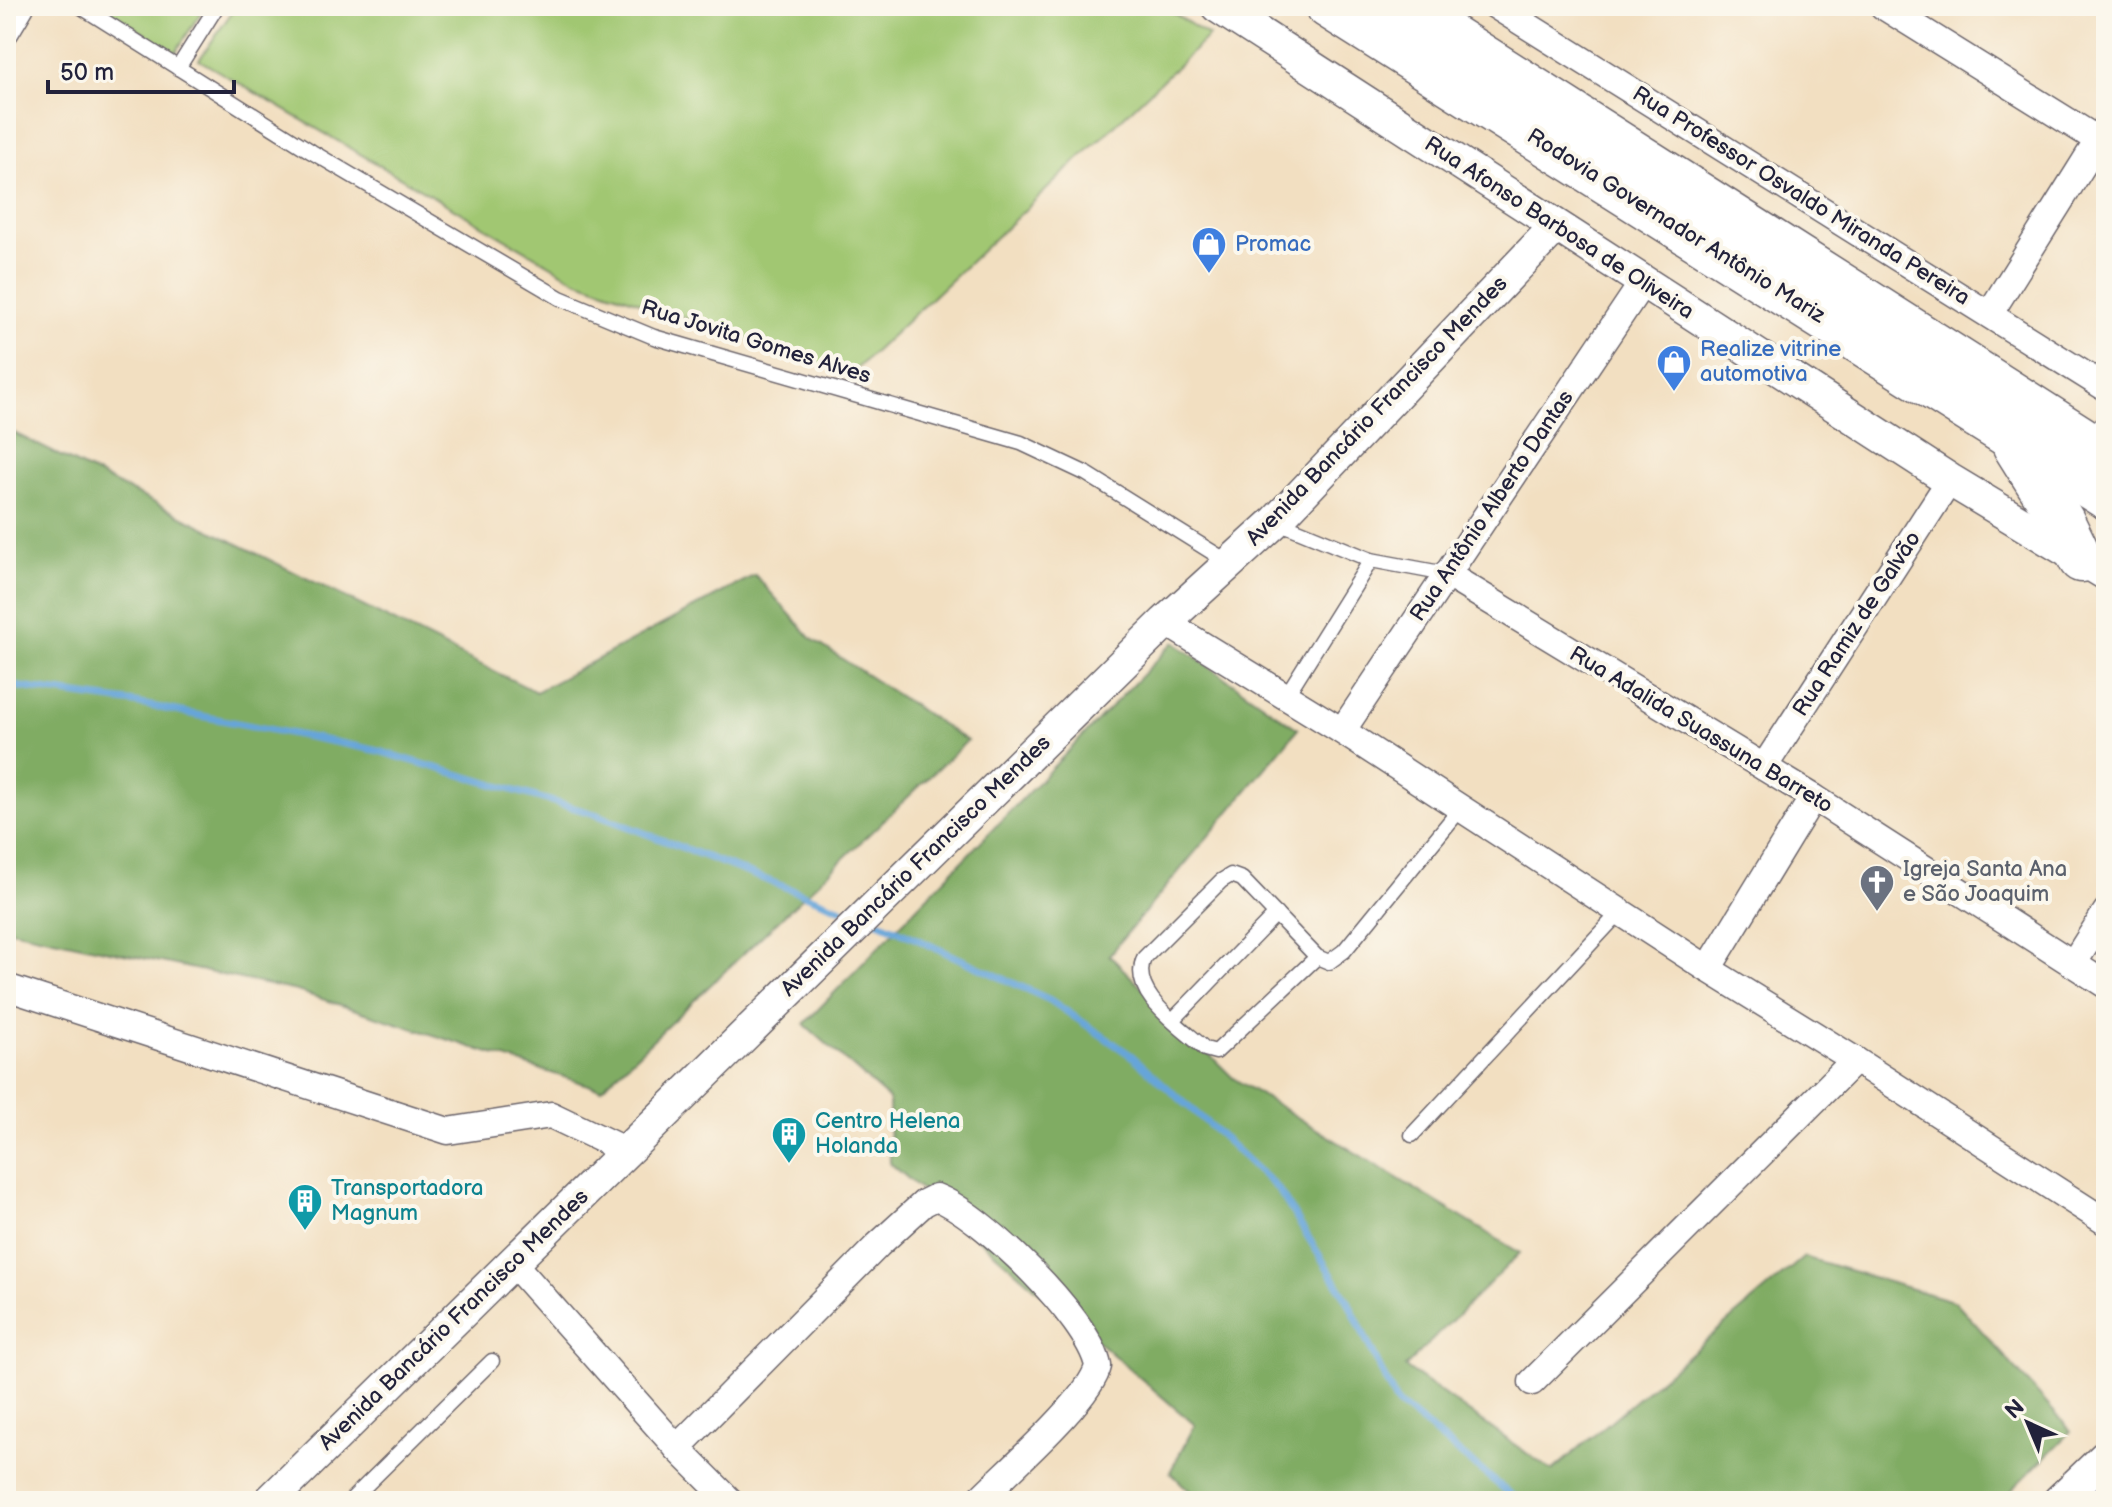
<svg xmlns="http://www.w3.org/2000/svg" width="2112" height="1507" viewBox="0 0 2112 1507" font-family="'Balsamiq Sans',sans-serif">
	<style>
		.green { fill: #a1c772; stroke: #627456; stroke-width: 2 }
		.forest { fill: #80ac64; stroke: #516750; stroke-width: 2 }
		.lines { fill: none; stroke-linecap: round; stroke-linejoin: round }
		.stream { stroke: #66a5d9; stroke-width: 7 }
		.service-casing { stroke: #6b646a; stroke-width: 17 }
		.minor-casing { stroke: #6b646a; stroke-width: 29 }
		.tertiary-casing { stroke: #6b646a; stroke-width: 35 }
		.trunk-casing { stroke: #6b646a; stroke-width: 47 }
		.service { stroke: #fff; stroke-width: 14 }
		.minor { stroke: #fff; stroke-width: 26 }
		.tertiary { stroke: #fff; stroke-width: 32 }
		.trunk { stroke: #fff; stroke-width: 44 }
		.labels { text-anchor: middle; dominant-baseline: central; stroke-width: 8; stroke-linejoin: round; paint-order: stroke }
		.street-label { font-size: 22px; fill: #22223b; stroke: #fbf7ec }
		.shop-label { font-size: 22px; fill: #366cbe; stroke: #fbf7ec; text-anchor: start }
		.worship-label { font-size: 22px; fill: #5b616d; stroke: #fbf7ec; text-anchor: start }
		.culture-label { font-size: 22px; fill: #0d838f; stroke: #fbf7ec; text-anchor: start }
	</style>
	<rect width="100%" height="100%" fill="#fbf7ec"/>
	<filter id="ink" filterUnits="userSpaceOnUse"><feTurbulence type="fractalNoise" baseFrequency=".0125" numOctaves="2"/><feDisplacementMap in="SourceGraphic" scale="16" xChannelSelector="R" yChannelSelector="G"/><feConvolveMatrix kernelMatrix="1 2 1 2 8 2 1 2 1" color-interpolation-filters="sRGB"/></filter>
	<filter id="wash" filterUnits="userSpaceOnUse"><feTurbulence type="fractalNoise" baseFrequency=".006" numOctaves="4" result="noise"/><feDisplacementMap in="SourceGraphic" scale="32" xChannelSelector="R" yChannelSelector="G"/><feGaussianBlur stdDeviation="1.8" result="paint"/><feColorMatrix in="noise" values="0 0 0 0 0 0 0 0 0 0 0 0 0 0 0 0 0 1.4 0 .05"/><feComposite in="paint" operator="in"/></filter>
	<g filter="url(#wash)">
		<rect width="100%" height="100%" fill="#f2dfc1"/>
		<!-- green -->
		<g class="green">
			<polygon points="101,6 205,6 175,53"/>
			<polygon points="236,6 1162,6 1209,36 850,375 576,280 199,60"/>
		</g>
		<!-- forest -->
		<g class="forest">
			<polygon points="6,429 536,692 755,575 812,639 967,741 601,1089 297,991 6,929"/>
			<polygon points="1174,642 1298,729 1109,955 1233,1078 1520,1253 1405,1367 1552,1471 1804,1257 1956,1302 2071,1431 2001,1501 1200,1501 1170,1472 1195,1425 890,1163 889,1099 804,1024"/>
		</g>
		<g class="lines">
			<!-- stream -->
			<g class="stream">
				<polyline points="6,685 135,703 375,750 595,814 842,909"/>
				<polyline points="877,921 1050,1000 1132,1056 1214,1129 1278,1189 1348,1301 1396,1402 1513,1496 1527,1501"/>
			</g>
		</g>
	</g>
	<g filter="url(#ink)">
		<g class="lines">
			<!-- service casing -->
			<g class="service-casing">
				<g id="service">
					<polyline points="80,6 312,152 560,298 654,337 1021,443 1087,474 1228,562"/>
					<polyline points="178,68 217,6"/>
					<polyline points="1276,521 1371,560 1446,574"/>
					<polyline points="1286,696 1371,560"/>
					<path d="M 1317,957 L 1216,1052 L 1205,1049 C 1182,1027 1128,994 1144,958 L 1221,881 L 1231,875 L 1242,879 L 1317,957 L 1329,962 L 1344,951 L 1461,808"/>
					<polyline points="1174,1019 1276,914"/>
					<polyline points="1412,1135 1620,912"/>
					<polyline points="350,1501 492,1361"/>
				</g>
			</g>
			<!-- minor casing -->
			<g class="minor-casing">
				<g id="minor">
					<polyline points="1496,6 2106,388"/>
					<polyline points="1883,6 2098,140"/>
					<polyline points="6,31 21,6"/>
					<polyline points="1990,313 2106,128"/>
					<polyline points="1446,574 1813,797 2106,985"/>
					<polyline points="1165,622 1342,731 1708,969 1855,1060 2106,1222"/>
					<polyline points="1342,731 1643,282"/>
					<polyline points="1764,767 1950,480"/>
					<polyline points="2073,964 2106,912"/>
					<polyline points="1708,969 1813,797"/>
					<polyline points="6,987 448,1131 551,1115 626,1151"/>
					<polyline points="513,1263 677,1448 730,1501"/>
					<polyline points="1532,1382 1855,1060"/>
					<path d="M 677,1448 L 878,1245 L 924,1203 L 936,1197 C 981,1214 1089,1318 1098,1366 C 1091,1399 1004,1474 978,1501"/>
				</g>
			</g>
			<!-- tertiary casing -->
			<g class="tertiary-casing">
				<g id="tertiary">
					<polyline points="1217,6 1950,480 2106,574"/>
					<polyline points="270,1501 1165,622 1276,521 1556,226"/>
					<polyline points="2059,1501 2106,1456"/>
				</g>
			</g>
			<!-- trunk casing -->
			<g class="trunk-casing">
				<g id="trunk">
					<polyline points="1328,6 2106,497"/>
					<polyline points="1403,6 2106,454"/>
					<polyline points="2015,446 2062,521 2081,560"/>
				</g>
			</g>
			<!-- service -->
			<use href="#service" class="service"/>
			<!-- minor -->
			<use href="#minor" class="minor"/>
			<!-- tertiary -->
			<use href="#tertiary" class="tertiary"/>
			<!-- trunk -->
			<use href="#trunk" class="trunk"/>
		</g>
	</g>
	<!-- icons -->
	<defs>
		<g id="shop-pin" transform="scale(1.8)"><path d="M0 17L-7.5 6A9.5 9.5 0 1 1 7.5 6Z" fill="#3f7fe0" stroke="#fbf7ec"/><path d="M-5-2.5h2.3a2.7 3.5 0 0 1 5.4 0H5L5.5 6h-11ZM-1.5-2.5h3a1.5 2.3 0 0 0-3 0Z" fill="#fff"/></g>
		<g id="church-pin" transform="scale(1.8)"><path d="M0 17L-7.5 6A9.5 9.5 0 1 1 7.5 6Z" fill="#6b7280" stroke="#fbf7ec"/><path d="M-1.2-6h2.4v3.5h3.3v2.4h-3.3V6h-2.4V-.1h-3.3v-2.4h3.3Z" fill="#fff"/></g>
		<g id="building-pin" transform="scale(1.8)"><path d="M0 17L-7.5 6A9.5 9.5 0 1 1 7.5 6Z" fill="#0f9aa8" stroke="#fbf7ec"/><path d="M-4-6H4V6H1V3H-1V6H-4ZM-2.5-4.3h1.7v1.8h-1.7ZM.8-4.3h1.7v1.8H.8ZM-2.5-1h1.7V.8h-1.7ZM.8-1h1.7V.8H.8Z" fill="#fff"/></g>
	</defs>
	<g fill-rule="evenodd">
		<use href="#shop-pin" x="1209" y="244"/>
		<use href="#shop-pin" x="1674" y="362"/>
		<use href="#church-pin" x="1877" y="882"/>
		<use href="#building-pin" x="789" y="1134"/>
		<use href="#building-pin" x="305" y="1201"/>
	</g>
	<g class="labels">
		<!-- street labels -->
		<g class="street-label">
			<text transform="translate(1801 196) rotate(32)">Rua Professor Osvaldo Miranda Pereira</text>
			<text transform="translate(1676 226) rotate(32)">Rodovia Governador Antônio Mariz</text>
			<text transform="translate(1559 228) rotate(33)">Rua Afonso Barbosa de Oliveira</text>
			<text transform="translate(756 342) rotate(17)">Rua Jovita Gomes Alves</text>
			<text transform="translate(1377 411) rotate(-46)">Avenida Bancário Francisco Mendes</text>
			<text transform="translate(1492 506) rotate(-56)">Rua Antônio Alberto Dantas</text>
			<text transform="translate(1857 624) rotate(-57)">Rua Ramiz de Galvão</text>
			<text transform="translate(1701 730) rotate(31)">Rua Adalida Suassuna Barreto</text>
			<text transform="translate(916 866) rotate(-44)">Avenida Bancário Francisco Mendes</text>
			<text transform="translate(454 1320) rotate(-44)">Avenida Bancário Francisco Mendes</text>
		</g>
		<!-- shop labels -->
		<g class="shop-label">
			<text x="1235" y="244">Promac</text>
			<text x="1700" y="349">Realize vitrine<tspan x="1700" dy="25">automotiva</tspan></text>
		</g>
		<!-- worship labels -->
		<g class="worship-label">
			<text x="1903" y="869">Igreja Santa Ana<tspan x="1903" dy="25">e São Joaquim</tspan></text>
		</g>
		<!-- culture labels -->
		<g class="culture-label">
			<text x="815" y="1121">Centro Helena<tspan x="815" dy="25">Holanda</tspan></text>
			<text x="331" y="1188">Transportadora<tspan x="331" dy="25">Magnum</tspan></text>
		</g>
	</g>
	<!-- margin -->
	<rect width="2112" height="1507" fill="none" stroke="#fbf7ec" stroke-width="32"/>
	<!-- north arrow -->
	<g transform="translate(2028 1423) rotate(316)" stroke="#fbf7ec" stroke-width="6" paint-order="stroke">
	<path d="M0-6L14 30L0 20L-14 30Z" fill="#22223b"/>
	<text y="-12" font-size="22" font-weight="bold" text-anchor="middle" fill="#22223b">N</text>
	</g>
	<!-- scale -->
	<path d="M48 80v12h186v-12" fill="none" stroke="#22223b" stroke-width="4"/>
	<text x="60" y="80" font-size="24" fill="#22223b" stroke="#fbf7ec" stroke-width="6" paint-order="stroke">50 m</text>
</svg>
